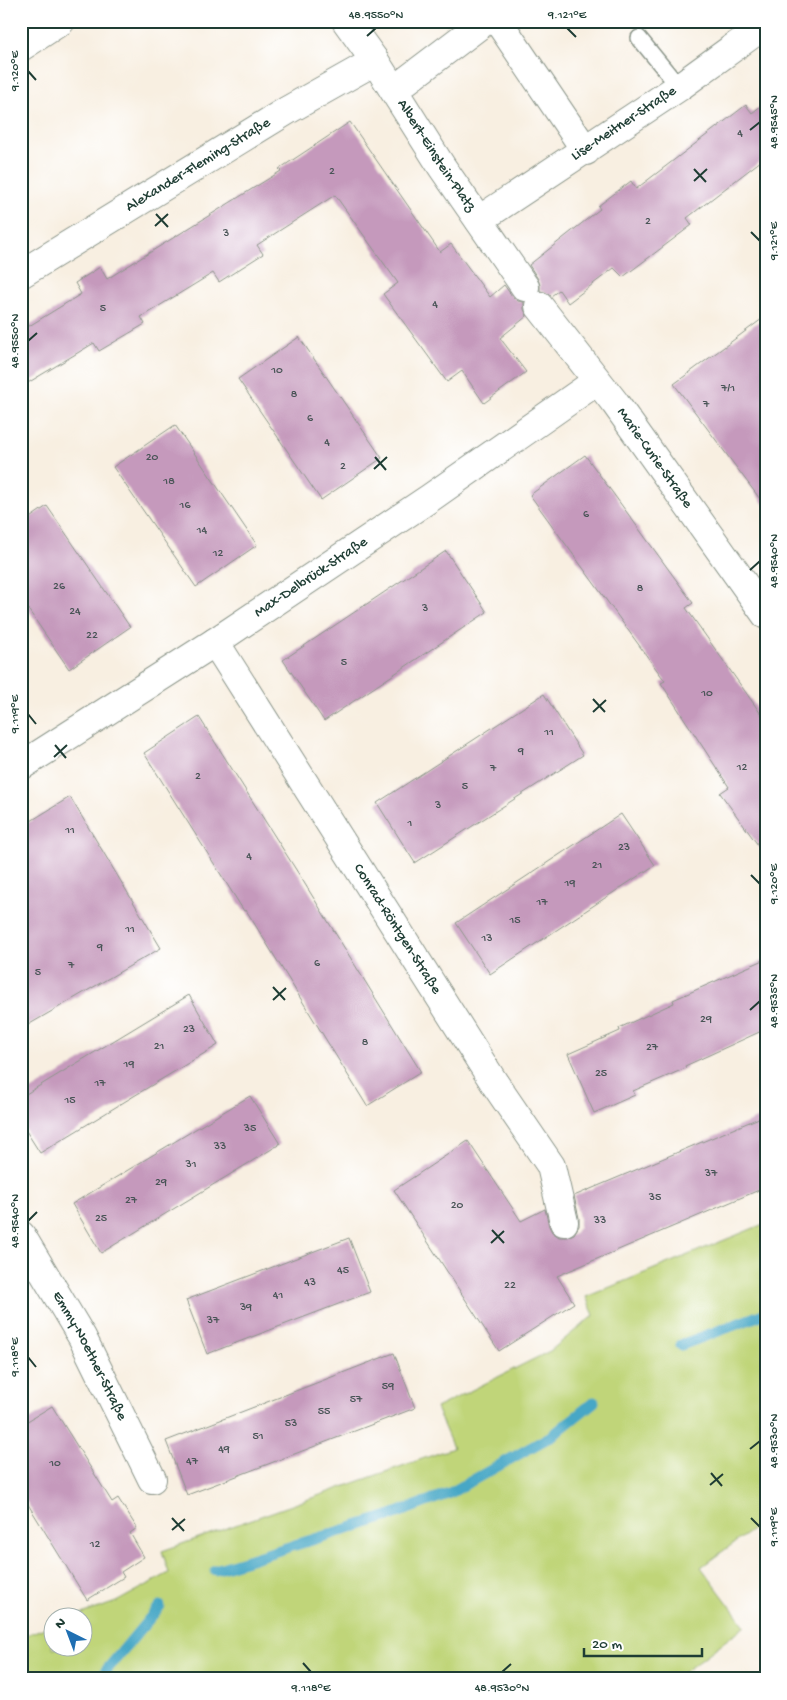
<svg xmlns="http://www.w3.org/2000/svg" width="787" height="1700" viewBox="0 0 787 1700" font-family="'Gochi Hand',sans-serif">
	<style>
		.green { fill: #c0d579; stroke: #708956 }
		.lines { fill: none; stroke-linecap: round; stroke-linejoin: round }
		.stream { stroke: #47a7c6; stroke-width: 11 }
		.building { fill: #c599bc }
		.service-casing { stroke: #8c968a; stroke-width: 18 }
		.minor-casing { stroke: #8c968a; stroke-width: 30 }
		.secondary-casing { stroke: #8c968a; stroke-width: 30 }
		.service { stroke: #fff; stroke-width: 15 }
		.minor { stroke: #fff; stroke-width: 28 }
		.secondary { stroke: #fff; stroke-width: 28 }
		.ticks { fill: none; stroke: #1f3d34; stroke-width: 2 }
		.labels { text-anchor: middle; dominant-baseline: central; stroke-width: 4; stroke-linejoin: round; paint-order: stroke }
		.number-label { font-size: 12px; fill: #485456 }
		.street-label { font-size: 15px; fill: #1f3d34; stroke: #fff }
		.neatline { fill: none; stroke: #1f3d34; stroke-width: 2 }
		.ticks-label { font-size: 12px; text-anchor: middle; fill: #1f3d34 }
	</style>
	<rect width="100%" height="100%" fill="#fff"/>
	<filter id="ink" filterUnits="userSpaceOnUse"><feTurbulence type="fractalNoise" baseFrequency=".02" numOctaves="2"/><feDisplacementMap in="SourceGraphic" scale="10" xChannelSelector="R" yChannelSelector="G"/><feConvolveMatrix kernelMatrix="1 2 1 2 8 2 1 2 1" color-interpolation-filters="sRGB"/></filter>
	<filter id="wash" filterUnits="userSpaceOnUse"><feTurbulence type="fractalNoise" baseFrequency=".0096" numOctaves="4" result="noise"/><feDisplacementMap in="SourceGraphic" scale="20" xChannelSelector="R" yChannelSelector="G"/><feGaussianBlur stdDeviation="1.12" result="paint"/><feColorMatrix in="noise" values="0 0 0 0 0 0 0 0 0 0 0 0 0 0 0 0 0 1.4 0 .05"/><feComposite in="paint" operator="in"/></filter>
	<g filter="url(#wash)">
		<rect width="100%" height="100%" fill="#f8efe1"/>
		<!-- green -->
		<polygon class="green" points="766,1223 766,1520 701,1567 745,1626 675,1679 21,1679 21,1637 52,1625 52,1648 82,1648 82,1618 73,1617 116,1602 169,1573 162,1551 453,1448 436,1408 550,1351 594,1315 586,1297"/>
		<g class="lines">
			<!-- stream -->
			<g class="stream">
				<polyline points="681,1345 766,1313"/>
				<polyline points="215,1570 392,1515 452,1492 553,1435 594,1402"/>
				<polyline points="99,1679 160,1606"/>
			</g>
		</g>
		<g id="blocks">
			<!-- building -->
			<g class="building">
				<polygon points="766,102 766,157 687,218 692,225 623,277 614,268 568,303 559,290 551,296 545,292 540,291 540,285 538,279 529,265 600,209 598,206 631,181 636,189 746,105 752,113"/>
				<polygon points="350,122 440,252 451,244 490,297 504,285 512,296 518,301 524,302 524,309 527,316 500,338 526,372 484,403 462,371 447,382 383,294 398,283 335,195 257,245 263,254 219,282 213,273 141,317 145,324 99,351 94,343 21,387 21,331 81,294 75,283 100,267 107,279 281,171 279,169"/>
				<polygon points="766,316 766,507 674,384"/>
				<polygon points="299,337 382,458 321,500 238,379"/>
				<polygon points="175,425 257,545 196,587 113,467"/>
				<polygon points="585,455 693,603 686,608 766,721 766,856 720,793 729,787 661,683 665,681 530,495"/>
				<polygon points="47,506 130,627 69,669 21,599 21,524"/>
				<polygon points="446,551 487,612 324,721 283,660"/>
				<polygon points="544,694 583,755 415,863 377,803"/>
				<polygon points="199,717 300,876 421,1072 367,1106 246,910 244,911 144,753"/>
				<polygon points="70,797 161,948 21,1029 21,827"/>
				<polygon points="621,814 655,865 490,974 456,923"/>
				<polygon points="766,959 766,1029 685,1066 686,1068 633,1091 635,1095 594,1113 568,1054 620,1031 619,1028 674,1003 673,1000"/>
				<polygon points="189,995 218,1045 40,1153 21,1123 21,1097"/>
				<polygon points="250,1096 280,1144 101,1253 72,1204"/>
				<polygon points="766,1115 766,1187 557,1276 574,1303 499,1351 394,1190 468,1141 521,1221 545,1209 549,1226 552,1232 559,1237 567,1237 574,1234 579,1226 579,1218 574,1196"/>
				<polygon points="349,1238 370,1292 207,1354 186,1300"/>
				<polygon points="394,1353 415,1408 187,1495 166,1441"/>
				<polygon points="52,1406 112,1502 118,1498 137,1528 130,1533 144,1557 121,1572 124,1577 87,1600 21,1493 21,1425"/>
			</g>
		</g>
	</g>
	<g filter="url(#ink)">
		<use href="#blocks" fill-opacity="0" stroke="#8c968a" stroke-width="1"/>
		<g class="lines">
			<!-- service casing -->
			<g class="service-casing">
				<polyline id="service" points="639,38 679,87"/>
			</g>
			<!-- minor casing -->
			<g class="minor-casing">
				<g id="minor">
					<path id="s1" d="M 346,21 L 375,61 L 442,167 L 525,287"/>
					<polyline points="498,21 586,151"/>
					<polyline points="394,90 485,21"/>
					<path id="s2" d="M 479,220 L 679,87 L 766,24"/>
					<path id="s3" d="M 21,274 L 288,110 L 375,61"/>
					<path id="s4" d="M 539,306 L 615,403 L 766,615"/>
					<path id="s5" d="M 215,642 L 495,1084 L 551,1166 L 564,1222"/>
					<path id="s6" d="M 21,766 L 215,642 L 430,498 L 597,381"/>
					<path id="s7" d="M 21,1235 L 82,1337 L 152,1479"/>
				</g>
			</g>
			<!-- secondary casing -->
			<g class="secondary-casing">
				<polyline id="secondary" points="21,47 61,21"/>
			</g>
			<!-- service -->
			<use href="#service" class="service"/>
			<!-- minor -->
			<use href="#minor" class="minor"/>
			<!-- secondary -->
			<use href="#secondary" class="secondary"/>
		</g>
	</g>
	<!-- ticks -->
	<path class="ticks" d="M 567,28 L 576,37M 367,36 L 376,28M 28,71 L 36,80M 750,130 L 760,122M 694,169 L 706,182M 694,181 L 707,169M 156,214 L 168,227M 155,226 L 168,214M 751,232 L 760,241M 28,341 L 37,333M 375,457 L 386,470M 374,469 L 387,457M 750,570 L 760,561M 593,699 L 605,712M 593,712 L 606,700M 28,714 L 36,724M 55,745 L 66,758M 54,757 L 67,745M 751,875 L 760,884M 273,987 L 285,1000M 273,1000 L 286,988M 750,1010 L 760,1001M 28,1221 L 37,1212M 492,1230 L 504,1243M 491,1243 L 504,1231M 28,1357 L 36,1367M 750,1449 L 760,1441M 711,1473 L 722,1486M 710,1485 L 723,1474M 172,1518 L 184,1531M 751,1518 L 760,1527M 172,1530 L 185,1519M 303,1663 L 311,1672M 502,1672 L 511,1664"/>
	<g class="labels">
		<!-- number labels -->
		<g class="number-label">
			<text x="740" y="134">4</text>
			<text x="332" y="172">2</text>
			<text x="648" y="222">2</text>
			<text x="226" y="234">3</text>
			<text x="435" y="305">4</text>
			<text x="103" y="309">5</text>
			<text x="277" y="371">10</text>
			<text x="728" y="389">7/1</text>
			<text x="294" y="395">8</text>
			<text x="706" y="405">7</text>
			<text x="310" y="419">6</text>
			<text x="327" y="443">4</text>
			<text x="152" y="458">20</text>
			<text x="343" y="467">2</text>
			<text x="169" y="482">18</text>
			<text x="185" y="506">16</text>
			<text x="586" y="515">6</text>
			<text x="202" y="531">14</text>
			<text x="218" y="554">12</text>
			<text x="59" y="587">26</text>
			<text x="640" y="589">8</text>
			<text x="425" y="609">3</text>
			<text x="75" y="612">24</text>
			<text x="92" y="636">22</text>
			<text x="344" y="663">5</text>
			<text x="707" y="694">10</text>
			<text x="549" y="733">11</text>
			<text x="521" y="752">9</text>
			<text x="742" y="768">12</text>
			<text x="493" y="769">7</text>
			<text x="198" y="777">2</text>
			<text x="465" y="787">5</text>
			<text x="438" y="806">3</text>
			<text x="410" y="824">1</text>
			<text x="70" y="831">11</text>
			<text x="624" y="848">23</text>
			<text x="249" y="857">4</text>
			<text x="597" y="866">21</text>
			<text x="570" y="884">19</text>
			<text x="542" y="903">17</text>
			<text x="515" y="921">15</text>
			<text x="130" y="930">11</text>
			<text x="487" y="939">13</text>
			<text x="100" y="948">9</text>
			<text x="317" y="964">6</text>
			<text x="71" y="966">7</text>
			<text x="38" y="973">5</text>
			<text x="706" y="1020">29</text>
			<text x="189" y="1030">23</text>
			<text x="365" y="1043">8</text>
			<text x="159" y="1047">21</text>
			<text x="652" y="1048">27</text>
			<text x="129" y="1065">19</text>
			<text x="601" y="1074">25</text>
			<text x="100" y="1084">17</text>
			<text x="70" y="1101">15</text>
			<text x="250" y="1129">35</text>
			<text x="220" y="1147">33</text>
			<text x="191" y="1165">31</text>
			<text x="711" y="1174">37</text>
			<text x="161" y="1183">29</text>
			<text x="655" y="1198">35</text>
			<text x="131" y="1201">27</text>
			<text x="457" y="1206">20</text>
			<text x="101" y="1219">25</text>
			<text x="600" y="1221">33</text>
			<text x="343" y="1271">45</text>
			<text x="310" y="1283">43</text>
			<text x="510" y="1286">22</text>
			<text x="278" y="1296">41</text>
			<text x="246" y="1308">39</text>
			<text x="213" y="1321">37</text>
			<text x="388" y="1387">59</text>
			<text x="356" y="1400">57</text>
			<text x="324" y="1412">55</text>
			<text x="291" y="1424">53</text>
			<text x="258" y="1437">51</text>
			<text x="224" y="1450">49</text>
			<text x="192" y="1462">47</text>
			<text x="55" y="1464">10</text>
			<text x="95" y="1545">12</text>
		</g>
		<!-- street labels -->
		<g class="street-label">
			<text stroke="none"><textPath href="#s2" startOffset="174">Lise-Meitner-Straße</textPath></text>
			<text stroke="none"><textPath href="#s1" startOffset="162">Albert-Einstein-Platz</textPath></text>
			<text stroke="none"><textPath href="#s3" startOffset="208">Alexander-Fleming-Straße</textPath></text>
			<text stroke="none"><textPath href="#s4" startOffset="191">Marie-Curie-Straße</textPath></text>
			<text stroke="none"><textPath href="#s6" startOffset="346">Max-Delbrück-Straße</textPath></text>
			<text stroke="none"><textPath href="#s5" startOffset="340">Conrad-Röntgen-Straße</textPath></text>
			<text stroke="none"><textPath href="#s7" startOffset="139">Emmy-Noether-Straße</textPath></text>
		</g>
	</g>
	<!-- margin -->
	<rect width="787" height="1700" fill="none" stroke="#fff" stroke-width="55"/>
	<!-- north arrow -->
	<g transform="translate(68 1632) rotate(318)"><circle r="24" fill="#ffffff" stroke="#a5b1ae"/>
	<path d="M0-4L9 19L0 12L-9 19Z" fill="#1f6fb2"/>
	<text y="-8" font-size="14" font-weight="bold" text-anchor="middle" fill="#1f3d34">N</text>
	</g>
	<!-- scale -->
	<path d="M584 1648v8h118v-8" fill="none" stroke="#1f3d34" stroke-width="2.5"/>
	<text x="592" y="1648" font-size="15" fill="#1f3d34" stroke="#ffffff" stroke-width="4" paint-order="stroke">20 m</text>
	<rect x="28" y="28" width="732" height="1644" class="neatline"/>
	<g class="ticks-label">
		<text x="376" y="18">48.9550°N</text>
		<text x="567" y="18">9.121°E</text>
		<text transform="translate(14 71) rotate(-90)" y="4">9.120°E</text>
		<text transform="translate(773 122) rotate(-90)" y="4">48.9545°N</text>
		<text transform="translate(773 241) rotate(-90)" y="4">9.121°E</text>
		<text transform="translate(14 341) rotate(-90)" y="4">48.9550°N</text>
		<text transform="translate(773 561) rotate(-90)" y="4">48.9540°N</text>
		<text transform="translate(14 714) rotate(-90)" y="4">9.119°E</text>
		<text transform="translate(773 884) rotate(-90)" y="4">9.120°E</text>
		<text transform="translate(773 1001) rotate(-90)" y="4">48.9535°N</text>
		<text transform="translate(14 1221) rotate(-90)" y="4">48.9540°N</text>
		<text transform="translate(14 1357) rotate(-90)" y="4">9.118°E</text>
		<text transform="translate(773 1441) rotate(-90)" y="4">48.9530°N</text>
		<text transform="translate(773 1527) rotate(-90)" y="4">9.119°E</text>
		<text x="311" y="1691">9.118°E</text>
		<text x="502" y="1691">48.9530°N</text>
	</g>
</svg>
